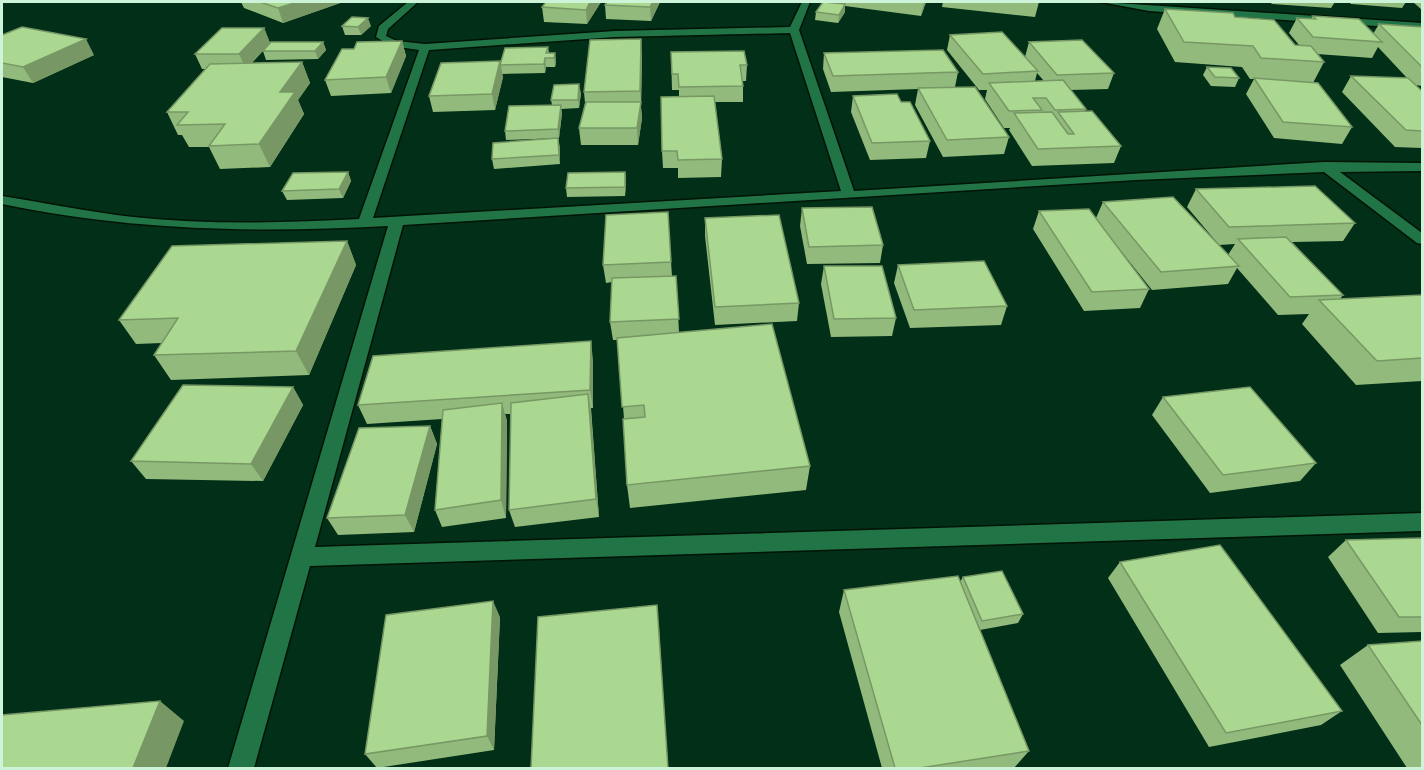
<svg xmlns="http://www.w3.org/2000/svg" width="1424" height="770" viewBox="0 0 1424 770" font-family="'Roboto Serif',serif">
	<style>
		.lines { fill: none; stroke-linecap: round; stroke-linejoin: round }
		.street-casing { stroke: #001406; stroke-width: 3 }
		.street { fill: #217446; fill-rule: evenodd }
		.wall { fill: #92ba7c; fill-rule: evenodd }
		.shaded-wall { fill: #779765 }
		.building { fill: #aad890; stroke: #779765; stroke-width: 1.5 }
	</style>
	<rect width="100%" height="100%" fill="#022f17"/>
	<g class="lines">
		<!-- street casing -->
		<g class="street-casing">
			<g id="street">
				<path d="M 408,2 L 418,2 L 388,29 L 386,36 L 397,41 L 425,44 L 615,31 L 790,27 L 802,2 L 810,2 L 799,30 L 854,191 L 1324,162 L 1422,163 L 1422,171 L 1340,172 L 1422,233 L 1422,244 L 1417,243 L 1324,172 L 1136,180 L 403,225 L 315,547 L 1422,513 L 1422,531 L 310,566 L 254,768 L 228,768 L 388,226 C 255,233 134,231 2,204 L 2,196 C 46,203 89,212 133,217 C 208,225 284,223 359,219 L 419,50 L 391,46 L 376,37 L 379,26 ZM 790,33 L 841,191 L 373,218 L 429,50 L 615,37 Z"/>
				<polygon points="1101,2 1422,23 1422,29 1149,11"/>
			</g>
		</g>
		<!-- street -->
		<use href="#street" class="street"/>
	</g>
	<!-- wall -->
	<g class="wall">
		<polygon points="241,2 343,2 283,23 244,8"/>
		<polygon points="546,2 601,2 587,24 544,22 542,7"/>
		<polygon points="607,2 660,2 651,21 606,19 605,5"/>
		<polygon points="844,2 926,2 921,16 845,6 845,12 838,23 815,20 816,12 844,4"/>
		<polygon points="943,2 1039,2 1035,17 942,7"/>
		<polygon points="1270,2 1335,2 1331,8 1272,4"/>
		<polygon points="1349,2 1406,2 1402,8 1351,4"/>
		<polygon points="1413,2 1422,2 1422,10"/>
		<polygon points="1165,9 1235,17 1295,45 1299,45 1289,33 1297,18 1311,19 1313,16 1373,34 1379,24 1422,27 1422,86 1416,85 1422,91 1422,148 1395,147 1342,92 1351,76 1407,78 1378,47 1372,58 1317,54 1324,62 1313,83 1352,127 1342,144 1274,138 1246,94 1254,79 1250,79 1242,67 1175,62 1157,29"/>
		<polygon points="342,26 371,26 361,35 345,35"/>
		<polygon points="264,28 270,43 252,63 302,62 310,83 298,100 304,114 270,167 220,169 209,147 189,147 182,135 178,135 167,112 205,69 202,69 195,54"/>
		<polygon points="2,35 94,55 33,83 2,77"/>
		<path d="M 950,35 L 1025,57 L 1029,42 L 1114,73 L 1108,89 L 1071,90 L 1086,109 L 1085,111 L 1121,146 L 1114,163 L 1032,166 L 1009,130 L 1010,128 L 1004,128 L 985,99 L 987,90 L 979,90 L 947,50 ZM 1037,73 L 1044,81 L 1035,81 Z"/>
		<polygon points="402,41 406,56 391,93 331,96 325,80 354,49"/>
		<polygon points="323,42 326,50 318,59 266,60 263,51"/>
		<polygon points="548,47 549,53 555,53 556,62 555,67 546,67 545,73 502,74 503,77 495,110 433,112 429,96 500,63"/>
		<polygon points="671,52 747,65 746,81 743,81 743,102 715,102 722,159 721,177 678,178 678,168 663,168 662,151 679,97 679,90 672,90"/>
		<polygon points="824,53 958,72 955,87 1009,137 1004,154 943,157 915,105 918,89 831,92 823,69"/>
		<polygon points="642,54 641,107 642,118 638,145 581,145 579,128 585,103 584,92"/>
		<polygon points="1207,67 1239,78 1235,87 1211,86 1203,75"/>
		<polygon points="581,93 579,108 561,109 562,113 559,138 506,140 505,131 552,105 551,100"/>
		<polygon points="853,96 901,102 930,141 926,158 870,160 851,112"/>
		<polygon points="558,138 560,164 494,169 492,159"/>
		<polygon points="348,172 351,181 343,198 287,200 282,191"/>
		<polygon points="625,172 626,182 625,196 567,197 566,188"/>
		<polygon points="1196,189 1355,223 1343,241 1292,242 1343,295 1340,299 1422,295 1422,381 1356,385 1302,324 1309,314 1278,315 1237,268 1228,284 1152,290 1113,241 1149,289 1140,308 1084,311 1033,229 1039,211 1096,218 1103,202 1228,255 1235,244 1219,245 1187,207"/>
		<polygon points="802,208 883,245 880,263 807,264 800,226"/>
		<polygon points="705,218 799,303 797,321 715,325 705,236"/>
		<polygon points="347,241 356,265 309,375 171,380 154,355 162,343 136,344 119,320"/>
		<polygon points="671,262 672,276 676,276 679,332 810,466 806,490 630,508 627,485 624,419 618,340 613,340 610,322 612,282 606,283 603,265"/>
		<polygon points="898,265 1007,306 1001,325 910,328 894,283"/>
		<polygon points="824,266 896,318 892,336 831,337 821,284"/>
		<polygon points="593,360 593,408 591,408 599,517 515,527 509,510 511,414 505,414 507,421 506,518 442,527 435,510 442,419 367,424 358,405"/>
		<polygon points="293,387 303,405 263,481 146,479 131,461"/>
		<polygon points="1163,397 1316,463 1300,481 1210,493 1152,415"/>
		<polygon points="430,426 437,444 414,532 338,535 327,518"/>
		<polygon points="1422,538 1422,632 1378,633 1328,557 1346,540"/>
		<polygon points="1120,562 1342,711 1321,725 1209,747 1108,578"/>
		<polygon points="963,577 1023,614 1018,623 980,630 1029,751 1014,768 882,768 839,612 844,590 960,582"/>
		<polygon points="500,617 494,750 377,768 365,754"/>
		<polygon points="1422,641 1422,768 1407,768 1340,665 1368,645"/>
	</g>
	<!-- shaded-wall -->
	<g class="shaded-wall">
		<polygon points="297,2 343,2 283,23 278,8"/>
		<polygon points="590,2 601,2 587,24 586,10"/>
		<polygon points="653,2 660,2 651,21 650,7"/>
		<polygon points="924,2 926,2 921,16"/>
		<polygon points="845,4 845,12 838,23 839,15"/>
		<polygon points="368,18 371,26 361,35 358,27"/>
		<polygon points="264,28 270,43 246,69 239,54"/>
		<polygon points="86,39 94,55 33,83 23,67"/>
		<polygon points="641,39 642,54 641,107 642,118 638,145 637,128 641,102 640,91"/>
		<polygon points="402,41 406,56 391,93 386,77"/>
		<polygon points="323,42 326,50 318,59 315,51"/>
		<polygon points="555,53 556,62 555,67 554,58"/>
		<polygon points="545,58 546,67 545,73 544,64"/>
		<polygon points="500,61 503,77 495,110 492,94"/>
		<polygon points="302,62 310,83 298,100 304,114 270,167 259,144 280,92"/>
		<polygon points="579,84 581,93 579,108 578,100"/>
		<polygon points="561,105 562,113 559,138 558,129"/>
		<polygon points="558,138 560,147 560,164 559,155"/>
		<polygon points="348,172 351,181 343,198 339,189"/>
		<polygon points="625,172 626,182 625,196"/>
		<polygon points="347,241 356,265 309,375 296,351"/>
		<polygon points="591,341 593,360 593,408 590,390"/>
		<polygon points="293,387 303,405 263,481 251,464"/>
		<polygon points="588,394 591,412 599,517 596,499"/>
		<polygon points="502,403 507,421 506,518 501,500"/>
		<polygon points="430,426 437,444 414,532 405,515"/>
		<polygon points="493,601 500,617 494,750 487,736"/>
		<polygon points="657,605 659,627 668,768"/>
		<polygon points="160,701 184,721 166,768 133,768"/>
	</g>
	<!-- building -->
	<g class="building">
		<polygon points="260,2 297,2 278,8"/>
		<polygon points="546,2 590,2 586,10 542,7"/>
		<polygon points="607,2 653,2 650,7 605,5"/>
		<polygon points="823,2 824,2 845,4 839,15 816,12"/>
		<polygon points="1165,9 1233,13 1235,17 1274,20 1295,45 1311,46 1324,62 1261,58 1253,46 1184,42"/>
		<polygon points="1313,16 1359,19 1382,42 1313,37 1297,18 1316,19"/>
		<polygon points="352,17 368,18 358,27 342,26"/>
		<polygon points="1379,24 1422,27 1422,67"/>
		<polygon points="22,27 86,39 23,67 2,63 2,35"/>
		<polygon points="222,28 264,28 239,54 195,54"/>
		<polygon points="1002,32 1038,71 983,74 950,35"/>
		<polygon points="641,39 640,91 584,92 590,40"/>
		<polygon points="1082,40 1114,73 1057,75 1029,42"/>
		<polygon points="402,41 386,77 325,80 342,49 354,49 357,42"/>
		<polygon points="271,42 323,42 315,51 263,51"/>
		<polygon points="548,47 546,53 555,53 554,58 545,58 544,64 500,65 505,48"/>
		<polygon points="943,50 958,72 833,76 824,53"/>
		<polygon points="744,51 747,65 740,65 743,86 679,87 678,74 672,74 671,52"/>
		<polygon points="500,61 492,94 429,96 441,63"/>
		<polygon points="302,62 280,92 295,92 259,144 209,146 225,124 177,125 188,112 167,112 210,64"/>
		<polygon points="1207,67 1231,68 1239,78 1215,77"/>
		<polygon points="1351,76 1408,78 1422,91 1422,131 1406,130"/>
		<polygon points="1254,78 1318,83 1352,127 1283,122"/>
		<polygon points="1063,80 1086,109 1055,110 1046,98 1033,98 1042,110 1009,111 989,83"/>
		<polygon points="579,84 578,100 551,100 554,85"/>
		<polygon points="975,87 1009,137 947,140 918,88"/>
		<polygon points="897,94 901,102 910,102 930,141 872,143 853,96"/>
		<polygon points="714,96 722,159 678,160 677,151 662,151 661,97"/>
		<polygon points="586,102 641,102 637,128 579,128"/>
		<polygon points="561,105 558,129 505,131 509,106"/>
		<polygon points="1092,111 1121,146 1038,149 1014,113 1052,112 1068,134 1074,134 1058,112"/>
		<polygon points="558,138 559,155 492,159 493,143"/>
		<polygon points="348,172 339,189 282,191 293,173"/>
		<polygon points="625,172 625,187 566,188 568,173"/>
		<polygon points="1315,186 1355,223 1229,227 1196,189"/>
		<polygon points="1173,197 1239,266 1161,272 1103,202"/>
		<polygon points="872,207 883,245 809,247 802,208"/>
		<polygon points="1089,209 1149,289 1092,292 1039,211"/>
		<polygon points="668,212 671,262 603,265 606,215"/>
		<polygon points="779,215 799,303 715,307 705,218"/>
		<polygon points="1286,237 1343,295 1290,297 1238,239"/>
		<polygon points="347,241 296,351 154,355 178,318 119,320 172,246"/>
		<polygon points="984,261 1007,306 914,310 898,265"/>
		<polygon points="824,266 882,266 896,318 834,319"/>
		<polygon points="676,276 679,319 610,322 612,278"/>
		<polygon points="1422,295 1422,358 1377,361 1319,300"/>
		<polygon points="772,324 810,466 627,485 623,419 645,417 644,405 622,407 617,338"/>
		<polygon points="591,341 590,390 358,405 373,356"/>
		<polygon points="183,385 293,387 251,464 131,461"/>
		<polygon points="1250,387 1316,463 1223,475 1163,397"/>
		<polygon points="588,394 596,499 509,510 511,403"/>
		<polygon points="502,403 501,500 435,510 443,410"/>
		<polygon points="430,426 405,515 327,518 359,428"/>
		<polygon points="1422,538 1422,617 1399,617 1346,540"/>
		<polygon points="1220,545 1342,711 1226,733 1120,562"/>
		<polygon points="1002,571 1023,614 982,621 963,577"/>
		<polygon points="958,576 1029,751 920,768 895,768 844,590"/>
		<polygon points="493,601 487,736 365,754 386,615"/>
		<polygon points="657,605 668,768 531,768 538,617"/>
		<polygon points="1422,641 1422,725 1368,645"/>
		<polygon points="160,701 133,768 2,768 2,715"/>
	</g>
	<!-- border -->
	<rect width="1424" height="770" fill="none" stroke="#cdf3d8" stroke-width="6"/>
</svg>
